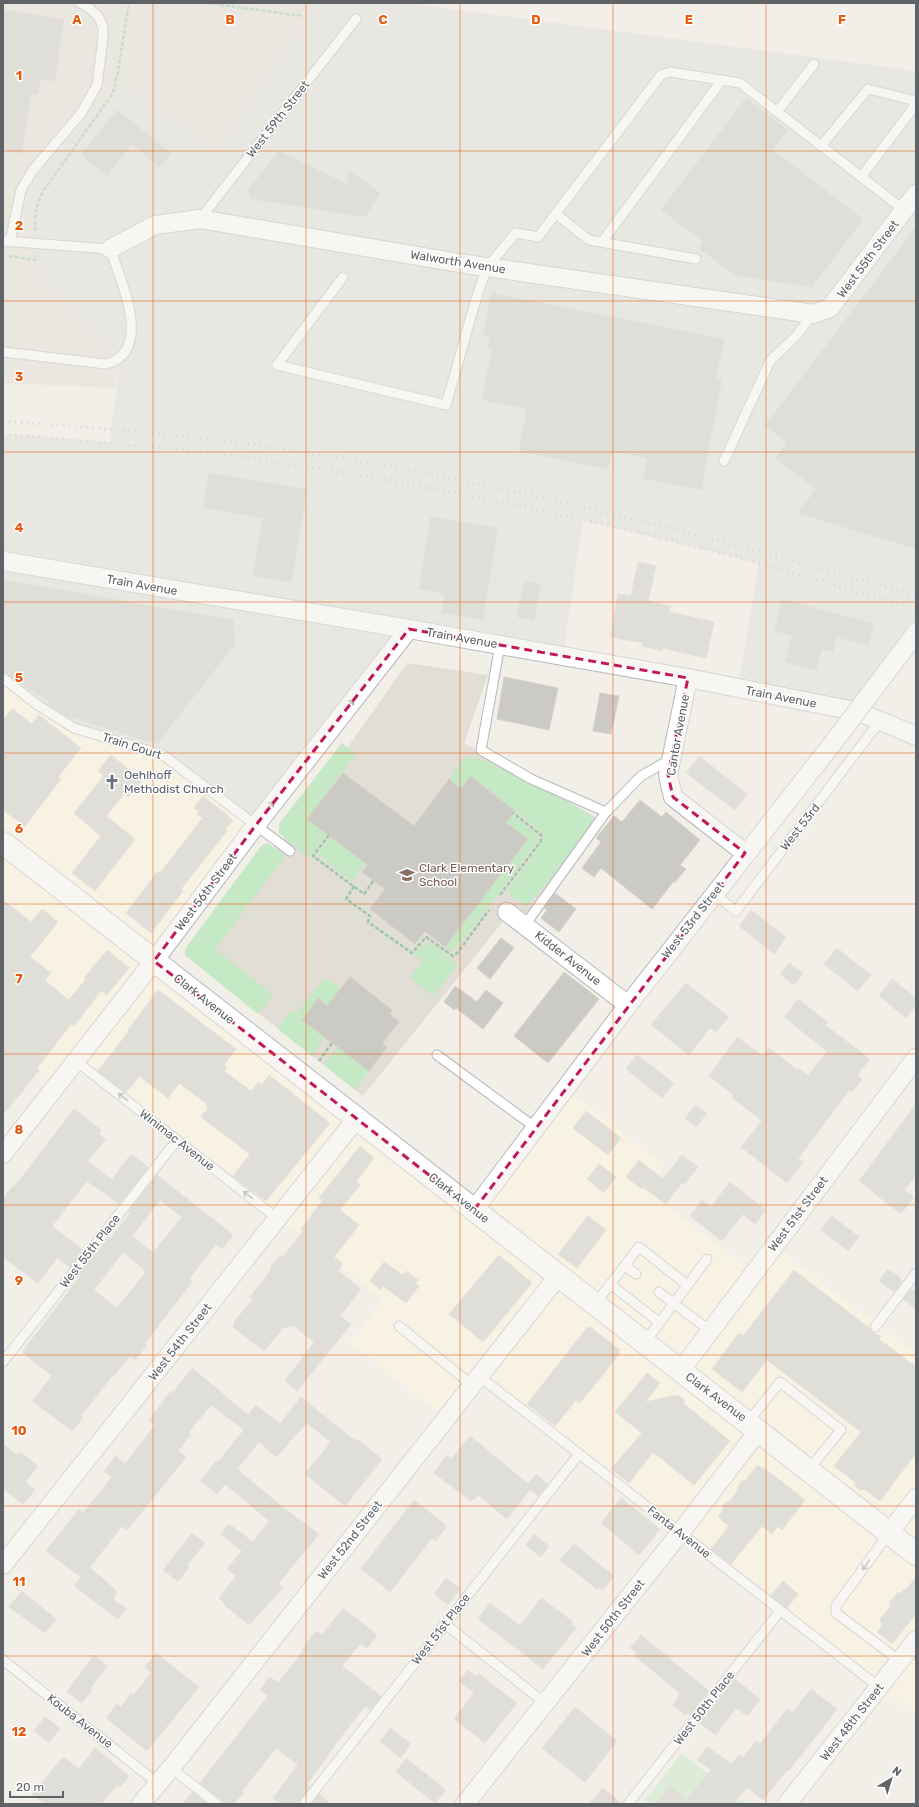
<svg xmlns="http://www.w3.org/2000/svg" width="919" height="1807" viewBox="0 0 919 1807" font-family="Rubik,sans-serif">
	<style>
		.commercial { fill: #fef7e0 }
		.industrial { fill: #e0deda }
		.education { fill: #e1ded6 }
		.green { fill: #c5e8c5 }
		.building { fill: #cccac5; stroke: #d6d1c6; fill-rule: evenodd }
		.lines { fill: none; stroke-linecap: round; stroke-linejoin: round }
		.lane-casing { stroke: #b5b8bc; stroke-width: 11 }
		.street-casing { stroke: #b5b8bc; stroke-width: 20 }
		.secondary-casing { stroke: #b6babf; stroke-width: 24 }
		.path { stroke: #9cc7a9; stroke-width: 2.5; stroke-dasharray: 4 2; stroke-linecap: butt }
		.lane { stroke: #fff; stroke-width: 9 }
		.street { stroke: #fff; stroke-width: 18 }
		.secondary { stroke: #fff; stroke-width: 22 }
		.rail { stroke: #b6b7b8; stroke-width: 3; stroke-dasharray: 1 5; stroke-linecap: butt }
		.street-bridge-casing { stroke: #b5b8bc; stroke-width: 20; stroke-linecap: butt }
		.street-bridge { stroke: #fff; stroke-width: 18 }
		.oneway { stroke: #979a9d }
		.marked { fill: none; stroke: #c2185b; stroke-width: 3; stroke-dasharray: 8 5; stroke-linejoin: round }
		.grid { fill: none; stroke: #e8590c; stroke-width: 1; stroke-opacity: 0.55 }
		.labels { text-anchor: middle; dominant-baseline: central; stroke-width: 3; stroke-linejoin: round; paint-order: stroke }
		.street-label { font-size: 12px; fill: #5f6368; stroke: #fff }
		.worship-label { font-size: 12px; fill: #5b616d; stroke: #fff; text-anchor: start }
		.education-label { font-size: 12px; fill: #785e54; stroke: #fff; text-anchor: start }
		.grid-label { font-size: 13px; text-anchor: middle; font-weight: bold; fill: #e8590c; stroke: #fff; stroke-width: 3; stroke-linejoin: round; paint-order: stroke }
	</style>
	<rect width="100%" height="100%" fill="#f1efe8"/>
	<!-- commercial -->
	<polygon class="commercial" points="3,678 153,750 256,825 155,960 474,1209 565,1088 664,1165 646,1190 754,1273 775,1246 916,1354 916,1716 480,1376 446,1419 350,1343 383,1300 76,1061 57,1085 3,1043"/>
	<!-- industrial -->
	<polygon class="industrial" points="316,3 406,3 916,71 916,633 856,713 738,688 759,563 583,520 563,656 409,629 256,825 163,755 74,728 3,678 3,434 110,442 120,358 40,277 22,184 120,84 219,154"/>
	<!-- education -->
	<g class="education">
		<polygon points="3,3 316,3 219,154 120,84 23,184 40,277 120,358 115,388 3,383"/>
		<polygon points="407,663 488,675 464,743 602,821 521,922 509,914 363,1096 190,959 284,838"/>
	</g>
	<!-- green -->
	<g class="green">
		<polygon points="342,743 356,754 307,819 327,834 309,858 279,833 279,824"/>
		<path d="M 466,756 L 473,760 L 477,758 L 484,762 L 492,759 L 593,816 C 595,830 538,893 527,907 L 510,895 L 509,889 L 542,843 L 543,833 L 471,777 L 461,789 L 449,779 Z"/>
		<polygon points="512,815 536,834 539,838 538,841 459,945 453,949 450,950 445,947 527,839 506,823"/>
		<polygon points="330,837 365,863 352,881 317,854"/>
		<polygon points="268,843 285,856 215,949 273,995 258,1014 185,955 185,949 262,845"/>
		<polygon points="425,944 435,946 458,965 433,996 410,978 422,961 414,954 421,947"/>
		<polygon points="325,978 341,989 327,1006 318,999 302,1019 325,1037 312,1056 278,1029 292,1010 296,1014"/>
		<polygon points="338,1047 369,1071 355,1090 324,1065"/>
		<polygon points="682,1753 746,1804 650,1804 645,1800"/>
	</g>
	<!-- building -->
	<g class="building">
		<polygon points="3,10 64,19 55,81 40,79 38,95 31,93 22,153 3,150"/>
		<polygon points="746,98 788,130 773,150 863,219 812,287 736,276 699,248 704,242 661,210"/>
		<polygon points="117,110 171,153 160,167 132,144 107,176 81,155"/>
		<polygon points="279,151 347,184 349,170 380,193 365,217 251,199 248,190"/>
		<polygon points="916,227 916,549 798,513 816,489 775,458 787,442 765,426"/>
		<polygon points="491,293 724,339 716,378 722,379 701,490 643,478 647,458 612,451 608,469 519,451 527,409 482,400 492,350 488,349 490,337 483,336"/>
		<polygon points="209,473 307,489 291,582 253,576 263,518 203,508"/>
		<polygon points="431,517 498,528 483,620 442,613 445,594 419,589"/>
		<polygon points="638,562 656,566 648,601 671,606 669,612 714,622 706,658 662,648 662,651 642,646 643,643 611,637 618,594 631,596"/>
		<polygon points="3,580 233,620 235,644 157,744 67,716 47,704 49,702 3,672"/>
		<polygon points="524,581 541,584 534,621 517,617"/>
		<polygon points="782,599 874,624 868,646 837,637 833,652 822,649 816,670 785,662 792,636 774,631"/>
		<polygon points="504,677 558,688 549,730 497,719"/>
		<polygon points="600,693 619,696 611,734 593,731"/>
		<polygon points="12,709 32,724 39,715 81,748 58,777 61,779 25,826 3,810 3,720"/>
		<polygon points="111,755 142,780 129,797 125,793 106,816 135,839 95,891 72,873 101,836 74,813 104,776 98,771"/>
		<polygon points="699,756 747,794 735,810 686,773"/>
		<polygon points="343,773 414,826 449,779 461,789 470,776 515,811 506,823 528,839 445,947 425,931 415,944 370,909 385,889 362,872 368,865 307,819"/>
		<polygon points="203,796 233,820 225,830 227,831 181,889 183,891 151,933 126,913 158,871 160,873 203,818 197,814 199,812 194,808"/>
		<polygon points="640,800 662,817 666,812 700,840 680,865 686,869 674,883 673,882 652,909 601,868 594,877 582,868 601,842 596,838 614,816 622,822"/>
		<polygon points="555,893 576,909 559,932 541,918 547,910 544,908"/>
		<polygon points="3,900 31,922 42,909 58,922 30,957 51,973 45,981 69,1000 86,979 84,978 107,950 129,968 107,995 101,991 74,1026 71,1024 37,1068 39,1070 23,1089 24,1090 3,1114"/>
		<polygon points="751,910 786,937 774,954 739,926"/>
		<polygon points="501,938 514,948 490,979 477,968"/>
		<polygon points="837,948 871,975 858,991 824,964"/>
		<polygon points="789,963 803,973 794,985 780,974"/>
		<polygon points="564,972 599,999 548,1063 514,1036"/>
		<polygon points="350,977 392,1010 390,1014 399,1022 382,1043 387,1047 369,1071 302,1020 318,998 327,1006"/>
		<polygon points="892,979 916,998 916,1005 906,1018 879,996"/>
		<polygon points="686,983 729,1017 716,1032 710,1028 689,1055 651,1025"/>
		<polygon points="455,986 477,1002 486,990 503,1003 483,1029 456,1008 454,1010 444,1002"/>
		<polygon points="158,990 236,1049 224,1065 227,1067 224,1071 251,1091 258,1082 262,1085 269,1075 330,1123 266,1201 233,1176 250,1154 201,1117 208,1108 206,1107 207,1104 179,1083 168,1098 139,1076 126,1093 98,1071 129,1031 128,1030"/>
		<polygon points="798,999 828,1022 825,1025 870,1059 857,1075 862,1079 852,1092 849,1090 798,1159 803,1162 787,1183 741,1147 762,1121 732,1097 734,1095 709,1076 737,1037 763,1056 769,1048 797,1070 798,1068 808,1076 827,1051 784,1017"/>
		<polygon points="637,1055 674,1083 662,1098 626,1069"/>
		<polygon points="916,1104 916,1175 904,1190 914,1197 901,1214 859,1181"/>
		<polygon points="695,1105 707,1113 696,1127 685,1119"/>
		<polygon points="74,1109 101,1130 99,1134 106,1139 88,1161 112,1180 131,1154 148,1167 119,1204 87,1181 52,1226 83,1250 70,1267 57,1258 38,1283 3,1257 3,1198 14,1185 15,1186"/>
		<polygon points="586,1111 621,1138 608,1155 573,1128"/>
		<polygon points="360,1146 374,1158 356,1182 360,1185 340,1210 359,1225 334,1257 343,1264 338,1271 361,1289 340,1316 351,1324 297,1391 285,1381 314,1342 294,1326 283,1328 264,1351 233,1327 235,1324 234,1322 253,1299 250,1297 271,1270 271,1266 280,1255 283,1257 303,1231 301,1229 322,1201 319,1198"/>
		<polygon points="682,1155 698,1167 685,1184 682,1183 666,1204 643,1187 642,1189 626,1177 639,1160 663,1179"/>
		<polygon points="599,1164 616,1177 604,1193 587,1179"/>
		<path d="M 157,1175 L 233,1235 L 222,1249 L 216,1244 L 189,1279 L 192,1282 L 145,1343 L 147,1345 L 135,1360 L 130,1356 L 113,1377 L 112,1376 L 81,1416 L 83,1418 L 72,1431 L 32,1401 L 52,1376 L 22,1352 L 66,1295 L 81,1275 L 79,1274 L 109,1238 L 110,1239 L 131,1212 L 129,1211 ZM 160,1200 L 182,1217 L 153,1253 L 132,1236 ZM 123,1252 L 144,1269 L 143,1270 L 146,1272 L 117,1308 L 94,1290 Z"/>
		<polygon points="730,1182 766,1210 755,1224 743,1214 722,1241 690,1216 702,1200 711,1207"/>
		<polygon points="588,1216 606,1230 577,1268 558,1254"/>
		<polygon points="832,1216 859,1237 848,1251 821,1230"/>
		<polygon points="499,1255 532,1283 483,1342 449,1314"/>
		<polygon points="384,1262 403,1275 406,1271 418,1280 415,1284 419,1286 406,1303 383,1286 381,1290 370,1281"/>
		<polygon points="888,1269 901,1278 900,1279 902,1281 894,1292 879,1281"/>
		<polygon points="794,1270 869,1328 871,1332 881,1336 879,1339 916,1367 916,1453 880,1501 864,1489 860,1490 855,1486 855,1482 834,1466 861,1432 767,1360 742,1392 712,1369 739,1333 743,1336"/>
		<polygon points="912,1289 916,1292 916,1309 903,1299"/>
		<polygon points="590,1327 620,1350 618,1352 620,1353 580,1403 576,1400 555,1426 527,1404 587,1328"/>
		<polygon points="192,1368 248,1415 256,1405 280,1424 301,1397 350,1437 357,1441 358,1440 382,1459 345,1506 305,1474 331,1442 307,1423 276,1457 259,1442 237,1469 280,1505 319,1534 278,1584 283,1588 249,1625 228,1608 219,1598 236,1576 227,1569 242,1551 221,1534 229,1524 253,1542 269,1521 225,1484 217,1494 201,1481 216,1461 218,1462 244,1430 211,1405 188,1433 191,1434 178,1451 186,1457 129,1528 127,1530 122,1526 90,1567 117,1592 113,1599 126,1609 118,1619 74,1586 81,1577 46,1551 79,1509 83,1513 112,1477 104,1471 116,1456 125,1464 155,1425 149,1420 171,1391 173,1393"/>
		<polygon points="647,1373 660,1383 645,1402 678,1395 684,1400 684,1404 730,1441 694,1485 653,1452 629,1483 611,1469 642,1433 615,1412"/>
		<polygon points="470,1436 528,1484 536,1474 548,1484 538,1496 530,1490 507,1519 478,1495 474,1500 473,1499 471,1501 434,1473 447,1455 451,1459"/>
		<polygon points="3,1444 17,1455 20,1452 38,1466 25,1482 35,1490 23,1504 3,1488"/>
		<polygon points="757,1466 764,1468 805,1500 782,1530 778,1526 772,1534 762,1526 731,1564 711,1549 729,1526 718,1517 723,1511 723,1506 726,1502 730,1501 738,1490 739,1485 742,1481 746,1480"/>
		<polygon points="621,1498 660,1529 639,1555 601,1523"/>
		<polygon points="414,1500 447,1526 436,1541 432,1538 390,1592 361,1569"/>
		<polygon points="192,1533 205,1543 187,1565 189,1567 178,1581 163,1570"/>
		<polygon points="534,1534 549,1546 541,1557 526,1545"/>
		<polygon points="574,1544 614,1576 603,1590 599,1587 597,1589 560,1560"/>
		<polygon points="916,1577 916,1614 892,1644 877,1632 882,1626 880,1619 891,1606 889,1604 898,1592 900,1594 904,1589 906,1590"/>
		<polygon points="446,1578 460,1589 448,1605 434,1594"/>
		<polygon points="783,1581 798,1594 787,1608 771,1596"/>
		<polygon points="22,1591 56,1619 45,1633 9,1607"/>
		<polygon points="541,1598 573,1622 571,1624 576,1628 543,1669 478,1619 490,1603 520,1626"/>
		<polygon points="343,1608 377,1635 367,1648 361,1643 342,1666 381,1696 370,1710 365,1706 344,1733 307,1784 310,1787 298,1804 281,1804 273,1798 298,1765 276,1748 242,1791 244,1792 234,1804 223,1804 221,1799 200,1783 268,1696 260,1690 270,1677 278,1683 304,1650 302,1649 316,1631 322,1635"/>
		<polygon points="641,1635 709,1691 690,1715 687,1713 685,1715 673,1705 680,1693 635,1656 637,1653 630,1648"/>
		<polygon points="156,1653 199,1687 147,1751 106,1718 117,1704 121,1708 131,1693 134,1695 151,1673 145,1667"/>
		<polygon points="94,1655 107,1666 90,1689 92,1690 82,1703 67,1692"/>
		<polygon points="468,1670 477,1677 479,1674 517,1703 485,1743 454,1719 474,1693 459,1681"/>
		<polygon points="735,1679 760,1699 747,1716 736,1708 716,1735 700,1723"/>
		<polygon points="811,1689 837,1709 806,1749 788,1771 787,1770 763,1800 747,1787 733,1804 655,1804 670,1786 686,1800 711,1770 697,1760 707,1747 732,1764 739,1755 743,1758 756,1741 760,1744 787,1709 792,1713"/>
		<polygon points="575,1707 617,1741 585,1782 542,1748"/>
		<polygon points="45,1717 60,1728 49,1743 34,1731"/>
		<polygon points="390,1728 411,1744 401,1758 380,1742"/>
		<polygon points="95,1748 129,1776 120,1787 117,1785 101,1804 45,1804 32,1794 63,1757 79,1769"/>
		<polygon points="406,1758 446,1790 435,1803 396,1772"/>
		<polygon points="603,1788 622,1804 589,1804"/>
		<polygon points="192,1792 207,1804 183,1804"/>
		<polygon points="319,1794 331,1804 312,1804"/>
	</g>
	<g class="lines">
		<!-- lane casing -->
		<g class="lane-casing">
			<g id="lane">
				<polyline points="777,112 814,64"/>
				<polyline points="821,146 868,89 912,100 914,107 861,177"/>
				<polyline points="556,214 589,240 696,259"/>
				<polyline points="200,219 356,19"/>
				<path d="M 3,241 L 110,249 C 121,280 154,352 106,364 L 3,352"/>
				<polyline points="10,242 21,190 33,170 82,112 97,85 103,38 103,27 98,16 88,7 80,3"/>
				<polyline points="602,242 722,80"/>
				<polyline points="343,277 277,365 446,405 476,299 487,267 516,233 538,237 661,75 670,72 740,83 904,210"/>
				<polyline points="724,461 770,361 797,335 813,314"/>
				<polyline points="500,645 481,750 531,779 606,812"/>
				<polyline points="3,678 36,704 74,728 163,755 290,851"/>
				<polyline points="714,894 736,911 880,721"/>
				<polyline points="525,925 606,812 641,776 671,759"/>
				<polyline points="437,1055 536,1128"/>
				<polyline points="76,1061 278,1219"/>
				<polyline points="625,1266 636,1274"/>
				<polyline points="610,1284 659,1322"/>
				<polyline points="659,1292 710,1331"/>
				<polyline points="595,1304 639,1247 687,1285"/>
				<polyline points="399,1326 472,1385"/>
				<polyline points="875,1327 916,1273"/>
				<polyline points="645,1342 707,1259"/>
				<polyline points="3,1362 177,1140"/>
				<polyline points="479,1376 879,1687"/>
				<polyline points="748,1422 780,1382 841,1430 809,1469"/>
				<polyline points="889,1533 836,1606 836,1613 900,1661"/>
				<polyline points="445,1624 545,1703"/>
				<polyline points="3,1660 157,1783"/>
				<polyline points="171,1768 217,1804"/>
				<polyline points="304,1804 579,1454"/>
				<polyline points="628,1804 780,1611"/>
			</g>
		</g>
		<!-- street casing -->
		<g class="street-casing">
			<g id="street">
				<polyline points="110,249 155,225 200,219 465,264 813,314 830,308 916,194"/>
				<polyline points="3,561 409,629 688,678 859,712 916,736"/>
				<polyline points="688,678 668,775 673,797 745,853"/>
				<polyline points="507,912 628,1005"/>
				<polyline points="3,1154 154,961 256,825 409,629"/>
				<polyline points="474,1210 628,1005 836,739"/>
				<polyline points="681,1370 916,1058"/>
				<polyline points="889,1533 916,1498"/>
				<polyline points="3,1565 357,1118"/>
				<polyline points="141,1804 171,1768 559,1275"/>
				<polyline points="465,1804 680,1533 759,1430"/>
				<polyline points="787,1804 916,1640"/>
			</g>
		</g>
		<!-- secondary casing -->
		<g class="secondary-casing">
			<polyline id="secondary" points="3,843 916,1554"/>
		</g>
		<!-- path -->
		<g class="path">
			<polyline points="208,3 302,16"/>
			<path d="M 35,231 C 34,215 36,204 44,190 L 113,93 L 118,71 L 129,3"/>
			<polyline points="9,256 36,260 35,256"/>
			<polyline points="329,835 313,856 364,894 374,880"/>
			<polyline points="354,886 346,899 370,916 368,922 412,953 426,937 453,956 458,952 489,910"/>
			<polyline points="500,895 541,841 541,835 513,813"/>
			<polyline points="319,1061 332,1043"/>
		</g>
		<!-- lane -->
		<use href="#lane" class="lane"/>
		<!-- street -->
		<use href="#street" class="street"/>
		<!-- secondary -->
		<use href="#secondary" class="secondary"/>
		<!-- rail -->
		<g class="rail">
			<path d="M 3,421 C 134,430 264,443 393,467 C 570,500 744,545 916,596"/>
			<polyline points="3,434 210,452 366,476 513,504 624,529 759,563 916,609"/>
		</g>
		<!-- street-bridge casing -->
		<g class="street-bridge-casing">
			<polyline id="street-bridge" points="836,739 916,633"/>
		</g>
		<!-- street-bridge -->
		<use href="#street-bridge" class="street-bridge"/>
	</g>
	<!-- one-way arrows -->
	<defs><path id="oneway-shaft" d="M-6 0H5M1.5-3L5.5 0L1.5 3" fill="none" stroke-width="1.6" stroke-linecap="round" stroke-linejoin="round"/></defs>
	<g class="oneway">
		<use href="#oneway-shaft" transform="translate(350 704) rotate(-52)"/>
		<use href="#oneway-shaft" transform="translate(270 806) rotate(-52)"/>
		<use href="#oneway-shaft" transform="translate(123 1097) rotate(-142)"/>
		<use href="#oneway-shaft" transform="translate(248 1195) rotate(-142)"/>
		<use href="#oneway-shaft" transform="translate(866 1565) rotate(126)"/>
	</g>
	<!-- marked area -->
	<path d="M0 0H919V1807H0ZM 409,629 L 688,678 L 668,775 L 673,797 L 745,853 L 474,1210 L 154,961 L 256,825 Z" fill="#f1efe8" fill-opacity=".55" fill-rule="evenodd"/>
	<path class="marked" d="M 409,629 L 688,678 L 668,775 L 673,797 L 745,853 L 474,1210 L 154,961 L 256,825 Z"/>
	<!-- grid -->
	<path class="grid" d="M 153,3 L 153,1804M 306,3 L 306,1804M 460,3 L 460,1804M 613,3 L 613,1804M 766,3 L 766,1804M 3,151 L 916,151M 3,301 L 916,301M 3,452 L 916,452M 3,602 L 916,602M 3,753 L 916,753M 3,904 L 916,904M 3,1054 L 916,1054M 3,1205 L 916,1205M 3,1355 L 916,1355M 3,1506 L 916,1506M 3,1656 L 916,1656"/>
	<!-- icons -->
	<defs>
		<g id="church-bare" transform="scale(1.2)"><path d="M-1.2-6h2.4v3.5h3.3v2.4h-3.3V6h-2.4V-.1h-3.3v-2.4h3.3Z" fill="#6b7280" stroke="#fff" stroke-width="2.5" paint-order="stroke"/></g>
		<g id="school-bare" transform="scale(1.2)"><path d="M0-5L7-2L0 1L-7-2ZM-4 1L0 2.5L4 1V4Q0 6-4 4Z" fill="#8d6e63" stroke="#fff" stroke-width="2.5" paint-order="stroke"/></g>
	</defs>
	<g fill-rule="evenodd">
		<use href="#church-bare" x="112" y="782"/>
		<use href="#school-bare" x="407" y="875"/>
	</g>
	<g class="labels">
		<!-- street labels -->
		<g class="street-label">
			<text transform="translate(278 119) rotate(-52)">West 59th Street</text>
			<text transform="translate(868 259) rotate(-53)">West 55th Street</text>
			<text transform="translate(458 262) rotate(9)">Walworth Avenue</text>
			<text transform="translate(142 585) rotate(10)">Train Avenue</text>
			<text transform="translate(462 638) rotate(10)">Train Avenue</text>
			<text transform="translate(781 697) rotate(11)">Train Avenue</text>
			<text transform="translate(678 735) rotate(-80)">Cantor Avenue</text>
			<text transform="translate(132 746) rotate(18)">Train Court</text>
			<text transform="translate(800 827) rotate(-52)">West 53rd</text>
			<text transform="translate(206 892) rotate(-53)">West 56th Street</text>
			<text transform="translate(693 920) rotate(-52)">West 53rd Street</text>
			<text transform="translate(568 958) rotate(38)">Kidder Avenue</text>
			<text transform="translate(204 999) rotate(38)">Clark Avenue</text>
			<text transform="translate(177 1140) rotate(38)">Winimac Avenue</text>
			<text transform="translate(459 1198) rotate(38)">Clark Avenue</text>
			<text transform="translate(798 1214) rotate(-53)">West 51st Street</text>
			<text transform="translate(90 1251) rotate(-52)">West 55th Place</text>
			<text transform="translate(180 1342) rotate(-52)">West 54th Street</text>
			<text transform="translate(716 1397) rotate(37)">Clark Avenue</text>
			<text transform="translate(679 1532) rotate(38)">Fanta Avenue</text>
			<text transform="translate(350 1540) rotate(-52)">West 52nd Street</text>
			<text transform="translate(613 1618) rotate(-52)">West 50th Street</text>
			<text transform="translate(441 1629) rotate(-52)">West 51st Place</text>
			<text transform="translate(704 1708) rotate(-52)">West 50th Place</text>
			<text transform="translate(80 1721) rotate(38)">Kouba Avenue</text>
			<text transform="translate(852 1722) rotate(-52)">West 48th Street</text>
		</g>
		<!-- worship labels -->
		<g class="worship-label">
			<text x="124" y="775">Oehlhoff<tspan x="124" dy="14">Methodist Church</tspan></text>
		</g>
		<!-- education labels -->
		<g class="education-label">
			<text x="419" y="868">Clark Elementary<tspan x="419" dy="14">School</tspan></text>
		</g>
	</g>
	<g class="grid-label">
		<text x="77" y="24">A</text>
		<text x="230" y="24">B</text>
		<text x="383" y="24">C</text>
		<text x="536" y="24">D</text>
		<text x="689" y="24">E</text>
		<text x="842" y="24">F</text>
		<text x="19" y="80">1</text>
		<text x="19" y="230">2</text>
		<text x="19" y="381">3</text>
		<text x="19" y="532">4</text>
		<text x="19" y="682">5</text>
		<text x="19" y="833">6</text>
		<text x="19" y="983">7</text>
		<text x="19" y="1134">8</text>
		<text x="19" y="1285">9</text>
		<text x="19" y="1435">10</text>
		<text x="19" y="1586">11</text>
		<text x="19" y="1736">12</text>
	</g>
	<!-- border -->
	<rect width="919" height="1807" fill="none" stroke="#5f6368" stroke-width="8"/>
	<!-- north arrow -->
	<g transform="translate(891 1779) rotate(38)" stroke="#ffffff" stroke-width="3" paint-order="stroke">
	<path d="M0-3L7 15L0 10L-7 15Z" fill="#5f6368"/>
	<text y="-6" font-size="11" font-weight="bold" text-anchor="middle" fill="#5f6368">N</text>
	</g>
	<!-- scale -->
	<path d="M10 1791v6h53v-6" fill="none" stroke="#5f6368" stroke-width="2"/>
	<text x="16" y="1791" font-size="12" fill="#5f6368" stroke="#ffffff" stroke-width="3" paint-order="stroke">20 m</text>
</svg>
